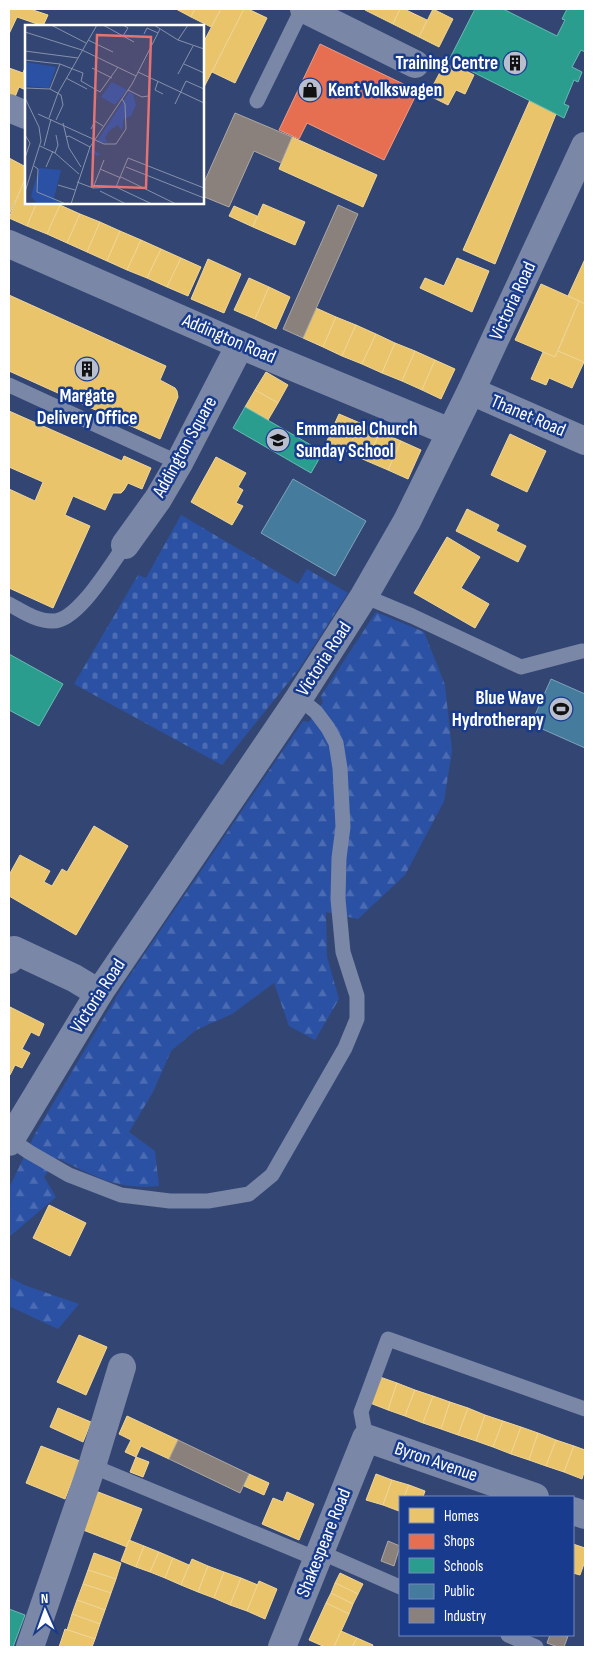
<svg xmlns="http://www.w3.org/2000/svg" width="594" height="1656" viewBox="0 0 594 1656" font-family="'Sofia Sans Condensed',sans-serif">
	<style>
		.forest { fill: url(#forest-firs) }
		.cemetery { fill: url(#cemetery-stones) }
		.homes { fill: #e9c46a; stroke: #f0d697 }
		.shops { fill: #e76f51; stroke: #ee9a85 }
		.schools { fill: #2a9d8f; stroke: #6abab1 }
		.public { fill: #457b9d; stroke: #7da3ba }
		.industry { fill: #8a817c; stroke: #ada7a3 }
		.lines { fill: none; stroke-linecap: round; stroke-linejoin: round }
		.lane { stroke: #7a87a7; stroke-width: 15 }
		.street { stroke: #7a87a7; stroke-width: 28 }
		.labels { text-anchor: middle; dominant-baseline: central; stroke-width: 5; stroke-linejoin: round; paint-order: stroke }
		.poi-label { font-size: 19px; font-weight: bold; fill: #fff; stroke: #183b8e; text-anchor: end }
		.street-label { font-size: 19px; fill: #fff; stroke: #183b8e }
		.inset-road { fill: none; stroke: #8590ab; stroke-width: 1 }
		.view { fill: #e47373; fill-opacity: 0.15; stroke: #e47373; stroke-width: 2.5 }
		.inset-edge { fill: none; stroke: #fff; stroke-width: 2.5 }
	</style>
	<defs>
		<pattern id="forest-firs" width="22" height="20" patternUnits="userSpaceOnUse" patternTransform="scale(1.25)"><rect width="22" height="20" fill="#2b51a4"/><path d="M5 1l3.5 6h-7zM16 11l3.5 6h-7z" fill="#4b6bb2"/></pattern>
		<pattern id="cemetery-stones" width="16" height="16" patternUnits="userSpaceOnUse" patternTransform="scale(1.25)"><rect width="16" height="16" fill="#2b51a4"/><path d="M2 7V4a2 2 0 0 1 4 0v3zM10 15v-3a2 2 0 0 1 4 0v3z" fill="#4b6bb2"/></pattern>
	</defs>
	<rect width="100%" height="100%" fill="#334673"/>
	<!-- forest -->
	<g class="forest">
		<path d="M 376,612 L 424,632 L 445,685 L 452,751 L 444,801 L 405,875 L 358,919 L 326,912 L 327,957 L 339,999 L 315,1040 L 289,1026 L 274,983 L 232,1014 L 196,1030 L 171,1051 L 153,1092 L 129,1132 L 155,1151 L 159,1186 C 116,1190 95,1176 57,1158 L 44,1177 L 56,1197 L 9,1237 L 9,1188 L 35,1134 L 124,984 L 303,721 L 309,722 L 323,702 L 321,696 Z"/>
		<polygon points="9,1277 24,1285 79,1304 58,1329 9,1306"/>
	</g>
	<!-- cemetery -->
	<polygon class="cemetery" points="181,515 298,584 307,569 348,593 299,669 222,765 74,684 138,575 146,578"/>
	<!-- homes -->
	<g class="homes">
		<polygon points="9,9 30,9 48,15 43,26 17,17 9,34"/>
		<polygon points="176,9 195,9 191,17"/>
		<polygon points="195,9 221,9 211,27 191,17"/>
		<polygon points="221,9 244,9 202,91 202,45"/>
		<polygon points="244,9 248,9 267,18 235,83 212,72"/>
		<polygon points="365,9 400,9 393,24 365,10"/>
		<polygon points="400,9 404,9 427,20 419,37 393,24"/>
		<polygon points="433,9 453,19 439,47 419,37"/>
		<polygon points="447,59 467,69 466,71 474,75 465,94 456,90 448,105 428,95"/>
		<polygon points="26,65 26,90 19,87 15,97 9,94 9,68 23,73"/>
		<polygon points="530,100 556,114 495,264 463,250"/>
		<polygon points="292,137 377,175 363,207 279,169"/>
		<polygon points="9,158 26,167 26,177 9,215"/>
		<polygon points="26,177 26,202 37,202 27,226 9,218"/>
		<polygon points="37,202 55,202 60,205 47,234 27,226"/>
		<polygon points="263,204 305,222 295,245 253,227"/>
		<polygon points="60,205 80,214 67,243 47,234"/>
		<polygon points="234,206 257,216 253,227 229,216"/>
		<polygon points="80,214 100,222 87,252 67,243"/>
		<polygon points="100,222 120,231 107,261 87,252"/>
		<polygon points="120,231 141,240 127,270 107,261"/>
		<polygon points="141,240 161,249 147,278 127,270"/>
		<polygon points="161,249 181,258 167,287 147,278"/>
		<polygon points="181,258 201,267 188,296 167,287"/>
		<polygon points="457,258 489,271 472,312 420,288 425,278 444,286"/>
		<polygon points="208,259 241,274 224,313 191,299"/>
		<polygon points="585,259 585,304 568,296"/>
		<polygon points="249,278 269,287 255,319 234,310"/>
		<polygon points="541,284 579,301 555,357 515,340"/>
		<polygon points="269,287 290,297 276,329 255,319"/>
		<polygon points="9,295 166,366 160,380 175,388 177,391 178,397 160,439 9,371"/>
		<polygon points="579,301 585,304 585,363 558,351"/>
		<polygon points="316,308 336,317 323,347 303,338"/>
		<polygon points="336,317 356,325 342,356 323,347"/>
		<polygon points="356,325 376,334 362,364 342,356"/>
		<polygon points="376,334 395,343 382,373 362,364"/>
		<polygon points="395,343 415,351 402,381 382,373"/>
		<polygon points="415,351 435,360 422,390 402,381"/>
		<polygon points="558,351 584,362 572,388 549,378 546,385 531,379 543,352 555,357"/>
		<polygon points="435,360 455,369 441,399 422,390"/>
		<polygon points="266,372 288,385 278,403 255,390"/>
		<polygon points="255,390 278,403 268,420 245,407"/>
		<polygon points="9,411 122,461 124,456 151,468 142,489 128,483 124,490 121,493 113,493 105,510 73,496 65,515 90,526 53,608 9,588 9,489 35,501 43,482 9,467"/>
		<polygon points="339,414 360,423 347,452 326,443"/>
		<polygon points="360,423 380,432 367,461 347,452"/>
		<polygon points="380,432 401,441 388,470 367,461"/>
		<polygon points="510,434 546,451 527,492 491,475"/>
		<polygon points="401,441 421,450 408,479 388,470"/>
		<polygon points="216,457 246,473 238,487 243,490 236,503 243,506 232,525 191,502"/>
		<polygon points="467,509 499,525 496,531 526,546 518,562 456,531"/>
		<polygon points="447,537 480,557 461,588 489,604 475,628 414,593"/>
		<polygon points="94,826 128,846 76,935 9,896 9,875 20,855 50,871 44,882 52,886 62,869 67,872"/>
		<polygon points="10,1007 44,1024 39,1036 31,1032 22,1049 30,1053 22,1068 15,1065 10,1075 9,1075"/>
		<polygon points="49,1205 86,1223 70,1256 33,1238"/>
		<polygon points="79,1335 107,1347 86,1395 57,1382"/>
		<polygon points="380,1377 397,1383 388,1410 370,1403"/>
		<polygon points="397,1383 415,1390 405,1416 388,1410"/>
		<polygon points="415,1390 433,1396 423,1423 405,1416"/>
		<polygon points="433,1396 450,1402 441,1429 423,1423"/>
		<polygon points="450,1402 468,1408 458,1435 441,1429"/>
		<polygon points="58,1408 91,1422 83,1442 50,1427"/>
		<polygon points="468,1408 485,1415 476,1441 458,1435"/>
		<polygon points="485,1415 503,1421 493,1447 476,1441"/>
		<polygon points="127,1416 178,1440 169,1459 141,1446 136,1457 125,1452 131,1440 119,1434"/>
		<polygon points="503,1421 521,1427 511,1454 493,1447"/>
		<polygon points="521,1427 538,1433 529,1460 511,1454"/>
		<polygon points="538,1433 556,1440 546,1466 529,1460"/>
		<polygon points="556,1440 574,1446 564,1472 546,1466"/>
		<polygon points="41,1446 80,1461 65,1499 26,1483"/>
		<polygon points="574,1446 585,1450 585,1469 582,1479 564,1472"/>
		<polygon points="136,1457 149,1462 143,1477 130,1472"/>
		<polygon points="249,1474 269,1483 264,1495 244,1486"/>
		<polygon points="376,1474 392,1480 383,1505 366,1500"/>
		<polygon points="392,1480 409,1485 404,1497 400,1497 399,1511 383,1505"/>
		<polygon points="409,1485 425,1491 423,1497 404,1497"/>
		<polygon points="93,1490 142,1509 127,1547 78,1528"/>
		<polygon points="287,1492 314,1504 299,1540 262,1524 273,1498 283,1502"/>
		<polygon points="129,1540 144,1546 136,1567 121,1561"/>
		<polygon points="573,1544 585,1548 585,1561 580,1575 573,1573"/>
		<polygon points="144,1546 159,1552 150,1572 136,1567"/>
		<polygon points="159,1552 173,1558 165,1578 150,1572"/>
		<polygon points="94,1553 121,1563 116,1579 88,1570"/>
		<polygon points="173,1558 189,1565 181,1585 165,1578"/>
		<polygon points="192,1559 208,1566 198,1592 181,1585"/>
		<polygon points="208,1566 224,1572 214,1598 198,1592"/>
		<polygon points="88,1570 116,1579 111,1593 83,1584"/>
		<polygon points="224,1572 241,1578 230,1605 214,1598"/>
		<polygon points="340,1573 363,1584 358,1594 335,1583"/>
		<polygon points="241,1578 258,1585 247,1611 230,1605"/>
		<polygon points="259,1581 277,1589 265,1619 247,1611"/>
		<polygon points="335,1583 358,1594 353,1604 331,1593"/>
		<polygon points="83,1584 111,1593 105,1610 77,1600"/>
		<polygon points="331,1593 353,1604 349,1614 326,1603"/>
		<polygon points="77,1600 105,1610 100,1624 72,1614"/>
		<polygon points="326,1603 349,1614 334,1647 325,1647 309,1640"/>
		<polygon points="72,1614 100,1624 95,1639 67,1630"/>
		<polygon points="65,1629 95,1639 92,1647 59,1647"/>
		<polygon points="341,1631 357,1638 352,1647 334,1647"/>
		<polygon points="357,1638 373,1645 372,1647 352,1647"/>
	</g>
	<!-- shops -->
	<polygon class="shops" points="320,44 418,91 384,160 307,123 299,139 279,130"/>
	<!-- schools -->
	<g class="schools">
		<polygon points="475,9 503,9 557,36 565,20 562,19 567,9 585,9 585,52 581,50 572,67 582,72 578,82 574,80 564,104 569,106 564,118 449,60"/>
		<polygon points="245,407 323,452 311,473 233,428"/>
		<polygon points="9,654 63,684 39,726 9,710"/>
		<polygon points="9,1609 25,1615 13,1647 9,1647"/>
	</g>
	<!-- public -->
	<g class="public">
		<polygon points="293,479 366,521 335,576 261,533"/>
		<polygon points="551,679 585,694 585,748 531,724"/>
	</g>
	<!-- industry -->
	<g class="industry">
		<polygon points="235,113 292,137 281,163 254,151 229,207 202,196 202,187"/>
		<polygon points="338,205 358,214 303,338 283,329"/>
		<polygon points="178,1440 249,1474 240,1493 169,1459"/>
		<polygon points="388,1541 400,1546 394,1566 381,1561"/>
		<polygon points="550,1635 568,1636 564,1647 558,1647 547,1643"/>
	</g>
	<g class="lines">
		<!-- lane -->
		<g class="lane">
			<polyline points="257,101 302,9"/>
			<polyline points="9,385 179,463"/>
			<polyline points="364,596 412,616 521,667 582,651"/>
			<path d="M 9,604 C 22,611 36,621 52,621 C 77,623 111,564 125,545"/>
			<polyline points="10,1139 29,1152 69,1175 121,1195 170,1201 208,1201 249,1194 272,1175 345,1048 357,1019 357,996 343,952 338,899 339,858 343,827 340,768 336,743 328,728 316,712 299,698"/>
			<polyline points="366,1438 361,1412 388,1339 585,1409"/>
			<polyline points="92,1466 317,1559"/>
			<polyline points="320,1552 400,1587"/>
			<polyline points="508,1635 536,1647"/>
		</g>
		<!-- street -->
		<g class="street">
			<polyline points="304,9 415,64"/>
			<polyline points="9,108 26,115"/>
			<polyline points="9,244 240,345 450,432"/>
			<polyline points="471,391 585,441"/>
			<polyline points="125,545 158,499 179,463 240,345"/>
			<polyline points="9,960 14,950 74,978 99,993"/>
			<polyline points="9,1142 99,993 299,698 364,596 407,521 471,391 585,146"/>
			<polyline points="573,1511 585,1515"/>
			<polyline points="30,1647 92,1466 122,1367"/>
			<polyline points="282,1647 366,1438 535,1497"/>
		</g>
	</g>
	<!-- icons -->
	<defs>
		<g id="building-disc" transform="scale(1.25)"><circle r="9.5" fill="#b8bece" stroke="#183b8e"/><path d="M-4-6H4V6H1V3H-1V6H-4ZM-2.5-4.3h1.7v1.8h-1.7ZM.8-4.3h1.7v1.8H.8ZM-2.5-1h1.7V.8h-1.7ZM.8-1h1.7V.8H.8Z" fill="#111"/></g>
		<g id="shop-disc" transform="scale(1.25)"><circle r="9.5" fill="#b8bece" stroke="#183b8e"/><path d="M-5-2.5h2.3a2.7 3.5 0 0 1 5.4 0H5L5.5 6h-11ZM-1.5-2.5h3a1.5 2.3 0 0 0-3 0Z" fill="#111"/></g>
		<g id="school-disc" transform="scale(1.25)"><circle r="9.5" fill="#b8bece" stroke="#183b8e"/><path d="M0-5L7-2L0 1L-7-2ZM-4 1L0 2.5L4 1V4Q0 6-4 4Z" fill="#111"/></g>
		<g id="stadium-disc" transform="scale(1.25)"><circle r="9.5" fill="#b8bece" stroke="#183b8e"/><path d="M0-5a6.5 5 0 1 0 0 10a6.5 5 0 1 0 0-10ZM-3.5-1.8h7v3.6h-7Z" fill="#111"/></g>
	</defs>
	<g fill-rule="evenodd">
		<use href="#building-disc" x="515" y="63"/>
		<use href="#shop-disc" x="310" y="90"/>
		<use href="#building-disc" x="87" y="369"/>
		<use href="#school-disc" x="278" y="440"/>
		<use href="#stadium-disc" x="561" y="709"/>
	</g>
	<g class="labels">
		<!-- poi labels -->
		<g class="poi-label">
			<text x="498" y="63">Training Centre</text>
			<text x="328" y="90" text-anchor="start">Kent Volkswagen</text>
			<text x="87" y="396" text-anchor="middle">Margate<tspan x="87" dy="22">Delivery Office</tspan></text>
			<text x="296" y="429" text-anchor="start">Emmanuel Church<tspan x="296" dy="22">Sunday School</tspan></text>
			<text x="544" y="698">Blue Wave<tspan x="544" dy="22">Hydrotherapy</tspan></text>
		</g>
		<!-- street labels -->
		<g class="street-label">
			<text transform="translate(513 301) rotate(-65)">Victoria Road</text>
			<text transform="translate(229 339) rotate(23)">Addington Road</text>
			<text transform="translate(528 416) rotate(23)">Thanet Road</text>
			<text transform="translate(185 447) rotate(-61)">Addington Square</text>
			<text transform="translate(324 659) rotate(-57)">Victoria Road</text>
			<text transform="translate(98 996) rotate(-57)">Victoria Road</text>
			<text transform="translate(436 1462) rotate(19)">Byron Avenue</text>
			<text transform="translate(324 1543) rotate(-68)">Shakespeare Road</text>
		</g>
	</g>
	<!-- overview -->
	<g transform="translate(25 25)">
		<rect width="179" height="179" fill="#334673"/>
		<path d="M 0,37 L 31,42 L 24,63 L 0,61 Z" fill="#2b51a4"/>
		<path d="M 104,67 L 108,69 L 111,80 L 106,91 L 99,94 L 97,106 L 93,100 L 84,106 L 80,113 L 83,118 L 72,117 L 68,125 L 75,129 L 73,131 L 65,127 Z" fill="#2b51a4"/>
		<path d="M 87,57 L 102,65 L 90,80 L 76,72 ZM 14,143 L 36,145 L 29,173 L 38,179 L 12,179 L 6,171 Z" fill="#2b51a4"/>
		<path class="inset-road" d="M 26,0 L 61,18M 78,0 L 109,17M 98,0 L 103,3 L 98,11M 129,0 L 153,15 L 179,24M 0,7 L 57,25 L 111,51M 119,9 L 122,3 L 133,8M 63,15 L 88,27M 153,15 L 163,0M 0,26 L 53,33M 0,35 L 35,39 L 25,64M 35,39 L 58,48 L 56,56 L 75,67 L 93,42M 159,39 L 179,48M 67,43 L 87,53M 113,47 L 179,78M 153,49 L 168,21M 41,53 L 62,64M 133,56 L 130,65 L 138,69M 0,63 L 25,64 L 36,70 L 38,80 L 31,95M 103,65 L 117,72 L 123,71M 0,73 L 14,102 L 16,116 L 0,167M 150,79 L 161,56 L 179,64M 13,89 L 79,119 L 91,119 L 101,104 L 100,79 L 97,74M 24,93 L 33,68 L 72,0M 38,98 L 44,123 L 56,142M 66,104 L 70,96 L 78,101M 0,110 L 5,118 L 0,133M 41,112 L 44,111 L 65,122M 15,121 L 30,128 L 54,149M 19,121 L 26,94M 30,128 L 33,120 L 31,110M 9,141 L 13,144 L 12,167 L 41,179M 21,142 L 28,126M 101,142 L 179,173M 75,144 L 96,153M 96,152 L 151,179M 52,157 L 68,163 L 91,162 L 127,179M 33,160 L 50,165M 91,162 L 103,133 L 179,163M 68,163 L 79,135M 75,166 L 101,179M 46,179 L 65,122 L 107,59 L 135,4"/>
		<path class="view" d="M 72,10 L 126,12 L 121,163 L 67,161 Z"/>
		<rect width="179" height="179" class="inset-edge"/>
	</g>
	<!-- border -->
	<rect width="594" height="1656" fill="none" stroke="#ffffff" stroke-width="20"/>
	<!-- legend -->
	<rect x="399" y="1496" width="175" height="140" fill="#183b8e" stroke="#7489bb"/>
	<rect x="409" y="1508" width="25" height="15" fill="#e9c46a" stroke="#7489bb"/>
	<text x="444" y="1521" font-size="15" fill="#ffffff">Homes</text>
	<rect x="409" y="1534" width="25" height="15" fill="#e76f51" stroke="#7489bb"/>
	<text x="444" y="1546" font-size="15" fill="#ffffff">Shops</text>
	<rect x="409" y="1558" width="25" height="15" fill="#2a9d8f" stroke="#7489bb"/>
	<text x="444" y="1571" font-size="15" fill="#ffffff">Schools</text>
	<rect x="409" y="1584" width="25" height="15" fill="#457b9d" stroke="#7489bb"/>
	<text x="444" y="1596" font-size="15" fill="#ffffff">Public</text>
	<rect x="409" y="1608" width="25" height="15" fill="#8a817c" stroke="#7489bb"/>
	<text x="444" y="1621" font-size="15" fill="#ffffff">Industry</text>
	<!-- north arrow -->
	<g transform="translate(45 1611) rotate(358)" stroke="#183b8e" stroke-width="4" paint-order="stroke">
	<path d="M0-4L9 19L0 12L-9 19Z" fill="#ffffff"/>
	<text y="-8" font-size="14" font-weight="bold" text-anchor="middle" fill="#ffffff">N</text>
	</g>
</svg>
